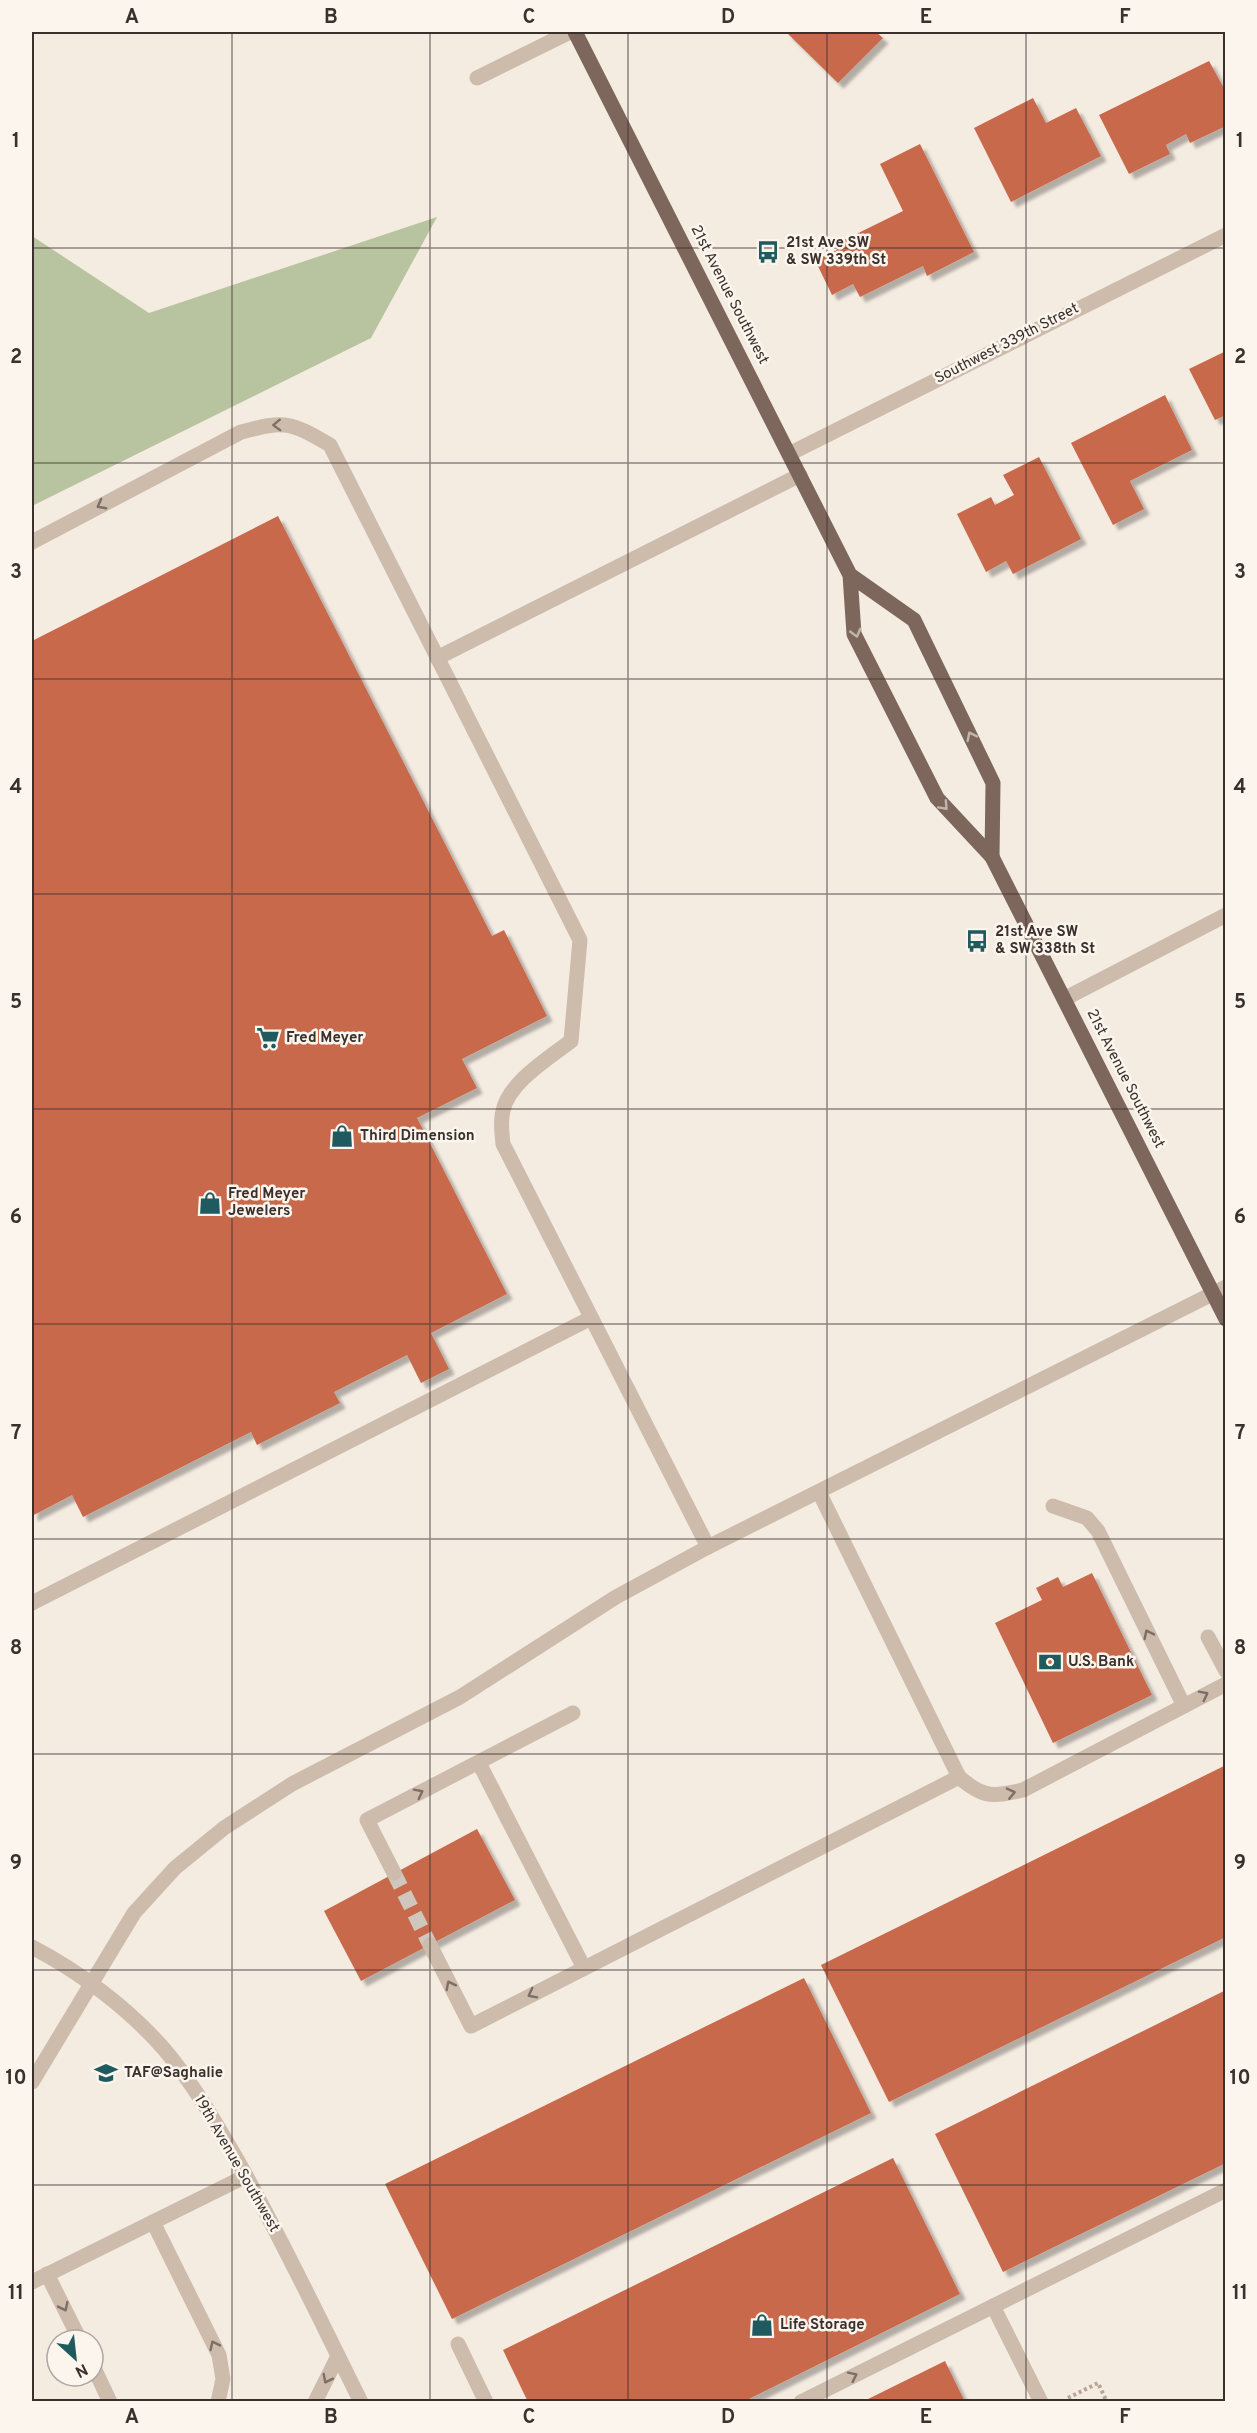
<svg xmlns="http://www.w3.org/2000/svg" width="1257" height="2433" viewBox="0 0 1257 2433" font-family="Overpass,sans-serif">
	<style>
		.green { fill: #b8c4a0 }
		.building { fill: #c8694b; filter: url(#shadow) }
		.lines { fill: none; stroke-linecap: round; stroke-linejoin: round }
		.minor-tunnel { stroke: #cfc6bd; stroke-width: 15; stroke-dasharray: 15 8; stroke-linecap: butt }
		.path { stroke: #b9a596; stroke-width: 4; stroke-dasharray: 3 3; stroke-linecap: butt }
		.minor { stroke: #cdbbac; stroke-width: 15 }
		.major { stroke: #7d675c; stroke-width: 15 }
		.oneway { stroke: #7d6f65 }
		.oneway2 { stroke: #c2b5ac }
		.grid { fill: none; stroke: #3b302b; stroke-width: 1.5; stroke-opacity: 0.55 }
		.labels { text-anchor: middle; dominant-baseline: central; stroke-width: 5; stroke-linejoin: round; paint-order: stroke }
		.poi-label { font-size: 15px; font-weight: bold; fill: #3b302b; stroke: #fbf5ee; text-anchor: start }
		.street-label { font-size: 15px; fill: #3b302b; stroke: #fbf5ee }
		.neatline { fill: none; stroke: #3b302b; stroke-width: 2 }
		.grid-label { font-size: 20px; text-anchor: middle; font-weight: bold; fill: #3b302b }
	</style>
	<defs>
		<filter id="shadow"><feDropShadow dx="5.5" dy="5.5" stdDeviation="1.5" flood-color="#0004"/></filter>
	</defs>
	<rect width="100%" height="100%" fill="#f4ebe1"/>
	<!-- green -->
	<polygon class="green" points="437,217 371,338 32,506 32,236 149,313"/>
	<!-- building -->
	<g class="building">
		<polygon points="786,32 876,32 883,38 838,83"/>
		<polygon points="1209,61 1226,92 1226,126 1190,143 1186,134 1166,145 1170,154 1129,174 1099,115"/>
		<polygon points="1033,98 1046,123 1076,108 1101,156 1011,202 974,128"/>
		<polygon points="920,144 974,252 927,276 923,266 860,297 853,284 832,295 815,260 837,250 834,245 903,211 880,164"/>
		<polygon points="1226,351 1226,415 1215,420 1189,369"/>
		<polygon points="1165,395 1192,450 1130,481 1144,509 1113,525 1071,443"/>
		<polygon points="1039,457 1081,539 1013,574 1006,561 986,572 957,514 991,497 995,505 1014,495 1003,475"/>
		<polygon points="278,516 492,936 504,930 547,1016 462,1059 477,1088 417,1118 507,1294 431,1333 449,1369 421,1383 407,1355 334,1392 340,1403 257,1445 251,1432 83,1517 72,1495 32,1516 32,641"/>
		<polygon points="1092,1573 1152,1695 1053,1743 995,1623 1042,1600 1036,1588 1058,1577 1063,1587"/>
		<polygon points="1226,1765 1226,1937 889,2102 821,1965"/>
		<polygon points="477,1829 515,1900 361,1981 324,1911"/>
		<polygon points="804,1978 871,2113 452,2319 385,2184"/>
		<polygon points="1226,1990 1226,2163 1003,2272 935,2134"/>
		<polygon points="893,2158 960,2294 743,2402 528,2402 503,2350"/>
		<polygon points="945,2361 965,2402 862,2402"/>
	</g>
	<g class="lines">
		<!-- minor-tunnel -->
		<polyline class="minor-tunnel" points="394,1873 430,1945"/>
		<!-- path -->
		<polyline class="path" points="1068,2398 1098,2383 1107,2402"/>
		<!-- minor -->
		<g class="minor">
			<polyline points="477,78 570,32"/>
			<polyline points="789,454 1226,235"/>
			<path d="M 32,542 L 241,432 C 286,420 290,422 330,445 L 580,940 L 571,1041 C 549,1058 508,1083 503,1111 C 500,1122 502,1134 503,1144 L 708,1547"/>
			<polyline points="437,658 800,475"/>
			<polyline points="1064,999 1226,915"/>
			<path d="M 819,1492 L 959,1777 C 983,1798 993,1797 1023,1790 L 1226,1684"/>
			<polyline points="1053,1506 1087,1518 1098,1531 1184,1706"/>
			<polyline points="32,1603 591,1318"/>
			<polyline points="1208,1637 1226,1671"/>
			<polyline points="479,1763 584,1968"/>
			<polyline points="394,1873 367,1820 573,1713"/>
			<polyline points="430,1945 471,2026 959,1777"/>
			<path d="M 32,1947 C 80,1972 128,2008 164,2049 C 193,2083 217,2125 239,2163 C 283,2241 321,2322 361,2402"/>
			<polyline points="32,2082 134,1913 175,1868 224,1828 292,1784 460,1697 616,1597 708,1547 1226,1287"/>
			<polyline points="153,2222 219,2355 223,2379 218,2402"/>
			<polyline points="47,2274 80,2340"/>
			<polyline points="32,2282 246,2176"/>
			<polyline points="993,2306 1041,2402"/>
			<polyline points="458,2344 486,2402"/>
			<polyline points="93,2366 110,2402"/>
			<polyline points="315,2402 338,2356"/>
			<polyline points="801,2402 1226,2190"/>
		</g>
		<!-- major -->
		<g class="major">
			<polyline points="575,32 850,575 854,634 937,798 992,857 993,783 914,620 850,575"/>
			<polyline points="992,857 1226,1319"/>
		</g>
	</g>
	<!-- one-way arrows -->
	<defs><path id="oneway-chevron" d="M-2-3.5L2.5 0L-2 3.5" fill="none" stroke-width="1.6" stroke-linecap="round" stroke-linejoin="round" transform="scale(1.5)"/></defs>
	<g class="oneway">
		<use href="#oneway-chevron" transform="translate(277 425) rotate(178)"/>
		<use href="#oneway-chevron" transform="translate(101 505) rotate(152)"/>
		<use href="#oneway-chevron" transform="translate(1148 1634) rotate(-116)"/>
		<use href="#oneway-chevron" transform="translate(1204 1695) rotate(-27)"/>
		<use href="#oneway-chevron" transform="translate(419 1793) rotate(-27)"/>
		<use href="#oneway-chevron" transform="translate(1011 1793) rotate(-13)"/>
		<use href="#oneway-chevron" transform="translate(450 1985) rotate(-117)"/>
		<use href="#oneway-chevron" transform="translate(532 1994) rotate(153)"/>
		<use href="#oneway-chevron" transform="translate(64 2307) rotate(64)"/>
		<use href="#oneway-chevron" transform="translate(214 2345) rotate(-116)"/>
		<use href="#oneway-chevron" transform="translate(853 2376) rotate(-26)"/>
		<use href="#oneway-chevron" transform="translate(327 2379) rotate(117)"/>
	</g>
	<g class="oneway2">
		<use href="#oneway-chevron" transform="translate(856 633) rotate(75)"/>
		<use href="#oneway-chevron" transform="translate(971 736) rotate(-116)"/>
		<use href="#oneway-chevron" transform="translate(944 806) rotate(47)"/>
	</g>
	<!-- grid -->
	<path class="grid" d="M 232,32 L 232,2402M 430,32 L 430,2402M 628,32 L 628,2402M 827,32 L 827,2402M 1026,32 L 1026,2402M 32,248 L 1226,248M 32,463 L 1226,463M 32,679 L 1226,679M 32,894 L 1226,894M 32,1109 L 1226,1109M 32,1324 L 1226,1324M 32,1539 L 1226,1539M 32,1754 L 1226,1754M 32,1970 L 1226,1970M 32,2185 L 1226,2185"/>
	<!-- icons -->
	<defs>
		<g id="bus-bare" transform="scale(1.8)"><path d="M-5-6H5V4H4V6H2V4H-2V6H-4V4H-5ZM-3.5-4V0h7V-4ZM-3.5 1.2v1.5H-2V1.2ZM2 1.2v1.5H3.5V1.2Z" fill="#1f5a5e" stroke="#fbf5ee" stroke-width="2.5" paint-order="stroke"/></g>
		<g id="supermarket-bare" transform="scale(1.8)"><path d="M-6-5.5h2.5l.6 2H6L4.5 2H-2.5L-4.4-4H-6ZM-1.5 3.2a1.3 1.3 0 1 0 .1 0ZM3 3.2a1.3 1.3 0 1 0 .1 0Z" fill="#1f5a5e" stroke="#fbf5ee" stroke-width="2.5" paint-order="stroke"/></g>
		<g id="shop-bare" transform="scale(1.8)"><path d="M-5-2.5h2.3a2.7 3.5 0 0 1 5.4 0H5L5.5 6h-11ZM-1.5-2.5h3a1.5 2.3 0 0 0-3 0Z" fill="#1f5a5e" stroke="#fbf5ee" stroke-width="2.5" paint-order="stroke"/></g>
		<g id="bank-bare" transform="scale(1.8)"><path d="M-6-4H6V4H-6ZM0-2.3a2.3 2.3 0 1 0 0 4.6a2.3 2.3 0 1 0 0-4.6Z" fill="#1f5a5e" stroke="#fbf5ee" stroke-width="2.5" paint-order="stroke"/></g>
		<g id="school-bare" transform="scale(1.8)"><path d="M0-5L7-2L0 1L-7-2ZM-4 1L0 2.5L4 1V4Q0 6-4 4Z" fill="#1f5a5e" stroke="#fbf5ee" stroke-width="2.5" paint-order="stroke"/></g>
	</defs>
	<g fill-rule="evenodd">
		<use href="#bus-bare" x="768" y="252"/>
		<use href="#bus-bare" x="977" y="941"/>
		<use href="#supermarket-bare" x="268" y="1038"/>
		<use href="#shop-bare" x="342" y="1136"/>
		<use href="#shop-bare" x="210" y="1203"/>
		<use href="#bank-bare" x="1050" y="1662"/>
		<use href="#school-bare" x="106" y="2073"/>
		<use href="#shop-bare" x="762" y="2325"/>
	</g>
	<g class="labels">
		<!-- poi labels -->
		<g class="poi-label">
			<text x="786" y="243">21st Ave SW<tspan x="786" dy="17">&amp; SW 339th St</tspan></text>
			<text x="995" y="932">21st Ave SW<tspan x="995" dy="17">&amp; SW 338th St</tspan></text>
			<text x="286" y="1038">Fred Meyer</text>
			<text x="360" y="1136">Third Dimension</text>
			<text x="228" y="1194">Fred Meyer<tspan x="228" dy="17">Jewelers</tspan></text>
			<text x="1068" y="1662">U.S. Bank</text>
			<text x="124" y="2073">TAF@Saghalie</text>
			<text x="780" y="2325">Life Storage</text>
		</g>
		<!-- street labels -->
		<g class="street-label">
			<text transform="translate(729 295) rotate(63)">21st Avenue Southwest</text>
			<text transform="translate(1007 344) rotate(-27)">Southwest 339th Street</text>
			<text transform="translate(1125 1079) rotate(63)">21st Avenue Southwest</text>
			<text transform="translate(236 2164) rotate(60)">19th Avenue Southwest</text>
		</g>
	</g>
	<!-- border -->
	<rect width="1257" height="2433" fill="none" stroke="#fbf5ee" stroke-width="66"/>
	<!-- north arrow -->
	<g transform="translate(75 2358) rotate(153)"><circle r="28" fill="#fbf5ee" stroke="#aea6a0" stroke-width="1.5"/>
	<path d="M0-4.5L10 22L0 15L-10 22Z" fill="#1f5a5e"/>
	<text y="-9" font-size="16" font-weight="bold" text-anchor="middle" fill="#3b302b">N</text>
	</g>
	<rect x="33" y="33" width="1191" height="2367" class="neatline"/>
	<g class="grid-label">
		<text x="132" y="23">A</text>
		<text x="331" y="23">B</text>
		<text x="529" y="23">C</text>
		<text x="728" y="23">D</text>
		<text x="926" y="23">E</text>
		<text x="1125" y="23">F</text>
		<text x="16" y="147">1</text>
		<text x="1240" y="147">1</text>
		<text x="16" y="363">2</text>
		<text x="1240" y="363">2</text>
		<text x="16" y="578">3</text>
		<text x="1240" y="578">3</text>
		<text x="16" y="793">4</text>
		<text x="1240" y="793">4</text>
		<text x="16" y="1008">5</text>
		<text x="1240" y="1008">5</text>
		<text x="16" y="1223">6</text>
		<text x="1240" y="1223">6</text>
		<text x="16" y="1439">7</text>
		<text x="1240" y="1439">7</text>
		<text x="16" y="1654">8</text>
		<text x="1240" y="1654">8</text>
		<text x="16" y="1869">9</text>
		<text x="1240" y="1869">9</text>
		<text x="16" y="2084">10</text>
		<text x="1240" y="2084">10</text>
		<text x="16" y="2299">11</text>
		<text x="1240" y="2299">11</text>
		<text x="132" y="2423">A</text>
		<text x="331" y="2423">B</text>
		<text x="529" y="2423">C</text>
		<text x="728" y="2423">D</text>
		<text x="926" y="2423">E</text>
		<text x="1125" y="2423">F</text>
	</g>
</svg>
